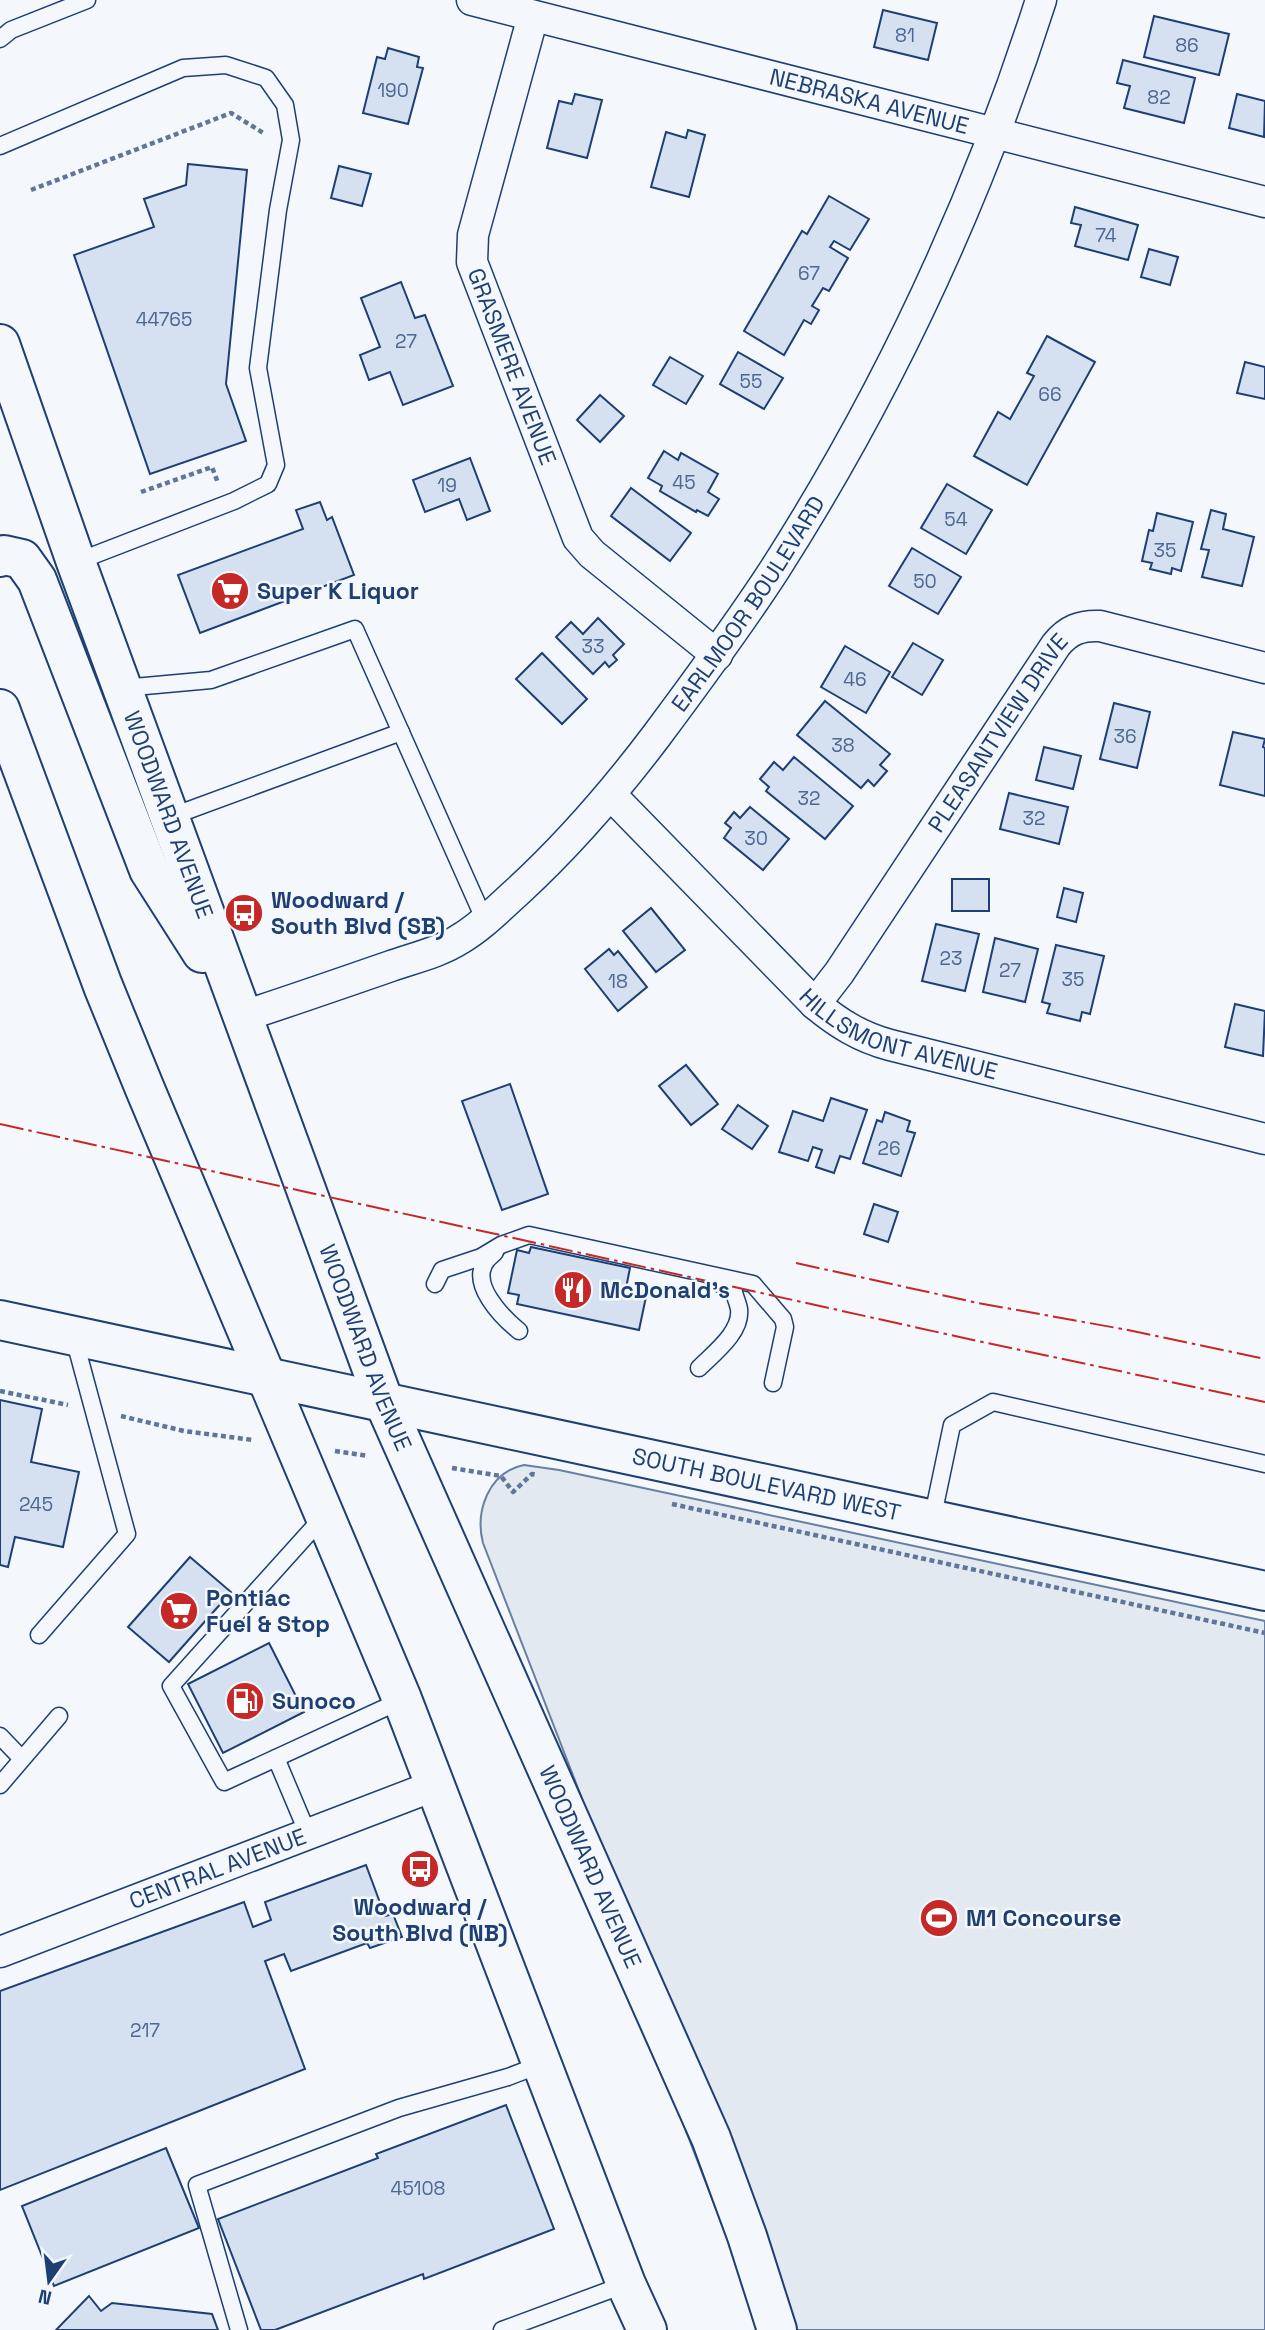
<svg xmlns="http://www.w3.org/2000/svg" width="1265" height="2330" viewBox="0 0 1265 2330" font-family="'Space Grotesk',sans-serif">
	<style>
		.green { fill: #e3e9f0; stroke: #687fa3; stroke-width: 2 }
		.building { fill: #d5e0f0; stroke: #1d3f73; stroke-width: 2 }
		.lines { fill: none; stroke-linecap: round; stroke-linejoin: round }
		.lane-casing { stroke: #1d3f73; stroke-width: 19 }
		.street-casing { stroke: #1d3f73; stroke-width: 33 }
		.secondary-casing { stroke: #1d3f73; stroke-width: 42 }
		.primary-casing { stroke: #1d3f73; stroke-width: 42 }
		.path { stroke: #5e769c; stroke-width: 4.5; stroke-dasharray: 5 3.5; stroke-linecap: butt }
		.lane { stroke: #f4f7fb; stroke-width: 16 }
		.street { stroke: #f4f7fb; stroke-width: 30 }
		.secondary { stroke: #f4f7fb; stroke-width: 38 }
		.primary { stroke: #f4f7fb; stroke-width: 38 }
		.power { stroke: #c62828; stroke-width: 2; stroke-dasharray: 24 5 3.5 5; stroke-linecap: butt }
		.labels { text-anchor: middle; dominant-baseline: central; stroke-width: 5; stroke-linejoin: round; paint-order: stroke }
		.number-label { font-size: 19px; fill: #4b6792 }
		.street-label { font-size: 23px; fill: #1d3f73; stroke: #f4f7fb }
		.poi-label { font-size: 23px; font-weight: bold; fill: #1d3f73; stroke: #f4f7fb; text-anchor: start }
	</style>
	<rect width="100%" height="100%" fill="#f4f7fb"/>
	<!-- green -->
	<path class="green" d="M 524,1465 L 559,1470 L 1265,1621 L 1265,2330 L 763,2330 L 636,2002 L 601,1855 L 581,1796 L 483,1543 C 475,1512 488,1472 524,1465 Z"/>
	<!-- building -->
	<g class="building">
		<polygon points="883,10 937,23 928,60 874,47"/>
		<polygon points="1154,16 1229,34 1219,75 1144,57"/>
		<polygon points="388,48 419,57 417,67 423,68 408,124 363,113 377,57 385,59"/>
		<polygon points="1123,60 1195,78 1184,123 1124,108 1130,86 1117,83"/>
		<polygon points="575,94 602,100 587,158 547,148 559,101 572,104"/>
		<polygon points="1237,94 1265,101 1264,137 1229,128"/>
		<polygon points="688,130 705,135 689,197 651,187 666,132 686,138"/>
		<polygon points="188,164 247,170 226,384 246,441 150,474 74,255 154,227 144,199 186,185"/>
		<polygon points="339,166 371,174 362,206 331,198"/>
		<polygon points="829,196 869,219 850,250 834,241 830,247 848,258 829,291 823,288 812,306 819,310 811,324 804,320 784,355 744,331 802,231 807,234"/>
		<polygon points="1075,207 1138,225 1128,260 1075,246 1081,225 1071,223"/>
		<polygon points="1149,249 1178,257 1170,285 1141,277"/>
		<polygon points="401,282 415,318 425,315 453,386 403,405 390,372 369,380 360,355 380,347 361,298"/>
		<polygon points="1047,336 1095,362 1027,485 974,456 998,412 1010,419 1034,376 1027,373"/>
		<polygon points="738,352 783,378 764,409 720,384"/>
		<polygon points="670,357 703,376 686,404 653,385"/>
		<polygon points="1245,362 1265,367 1265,399 1237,393"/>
		<polygon points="600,395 624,416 600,442 577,420"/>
		<polygon points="664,451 678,460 681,453 718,474 708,492 719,499 708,516 697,510 696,512 660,491 662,486 648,478"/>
		<polygon points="470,458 490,511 467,520 459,499 425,512 413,480"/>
		<polygon points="947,484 992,510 966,554 921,528"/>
		<polygon points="631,488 691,533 670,561 611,516"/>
		<polygon points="320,502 327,520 332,517 354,575 200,633 178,575 303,529 296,510"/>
		<polygon points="1211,510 1226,514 1223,529 1254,537 1242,586 1202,577 1209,550 1201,549"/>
		<polygon points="1157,513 1193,522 1181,571 1172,568 1171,574 1150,569 1152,563 1142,561 1149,530 1153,531"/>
		<polygon points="912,548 961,577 938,614 889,586"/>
		<polygon points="598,618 624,644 613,655 617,660 609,667 605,662 593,674 556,637 571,622 583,634"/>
		<polygon points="913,643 943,660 922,695 892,677"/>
		<polygon points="845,646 890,672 866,713 821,687"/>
		<polygon points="542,653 587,699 562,724 516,679"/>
		<polygon points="825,701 890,754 880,765 887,771 874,786 868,780 861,788 797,735"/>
		<polygon points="1114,703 1150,712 1137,768 1100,759"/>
		<polygon points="1233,732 1265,739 1263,747 1265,748 1265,796 1220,785"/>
		<polygon points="1044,747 1081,756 1073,789 1036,780"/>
		<polygon points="794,757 853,806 825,839 766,791 769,787 760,779 774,762 783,770"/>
		<polygon points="1009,793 1068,807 1059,844 1000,829"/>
		<polygon points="750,807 789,839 763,870 724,838 731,828 725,823 734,812 740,818"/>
		<rect x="952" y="879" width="37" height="32"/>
		<polygon points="1064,888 1083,893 1076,922 1057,917"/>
		<polygon points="651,908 685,950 656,972 623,931"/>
		<polygon points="936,924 979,934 965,991 922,981"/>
		<polygon points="995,938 1038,949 1025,1002 983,992"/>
		<polygon points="1056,945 1104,956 1090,1014 1082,1012 1080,1021 1047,1013 1050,1004 1042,1002"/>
		<polygon points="609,949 614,955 618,951 647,987 618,1011 585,969"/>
		<polygon points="1235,1004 1265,1011 1263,1056 1225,1047"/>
		<polygon points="686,1065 718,1104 691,1125 659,1086"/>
		<polygon points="510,1084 548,1194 502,1210 462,1101"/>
		<polygon points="831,1098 867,1110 850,1159 840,1156 834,1173 816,1167 822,1150 813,1147 808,1161 779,1152 793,1111 823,1121"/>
		<polygon points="738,1105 768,1126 752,1149 722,1129"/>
		<polygon points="885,1112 910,1121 907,1131 915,1133 901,1176 863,1163 877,1120 882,1122"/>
		<polygon points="874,1204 898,1212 888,1242 864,1234"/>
		<polygon points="531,1247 630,1268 626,1288 647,1292 639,1330 517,1304 519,1295 508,1293 517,1250 529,1253"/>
		<polygon points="0,1400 42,1409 31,1462 79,1472 63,1547 15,1537 8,1567 0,1565"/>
		<polygon points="190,1557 231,1592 169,1662 128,1627"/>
		<polygon points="269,1643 304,1712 223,1753 188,1684"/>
		<polygon points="366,1865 385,1916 393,1914 402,1937 370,1948 367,1943 291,1971 284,1954 265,1961 305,2069 0,2190 0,1991 244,1902 253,1927 271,1920 265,1902"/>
		<polygon points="506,2105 554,2229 424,2279 423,2274 275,2330 261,2330 218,2219 378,2158 376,2154"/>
		<polygon points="166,2148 199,2228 54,2286 22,2206"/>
		<polygon points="89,2296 101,2311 112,2303 212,2314 218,2330 56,2330"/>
	</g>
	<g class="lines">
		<!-- lane casing -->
		<g class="lane-casing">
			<g id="lane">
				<polyline points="0,39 11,30 87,0"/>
				<polyline points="0,146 183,68 226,65 266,78 285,105 291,140 278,210 258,368 276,465 268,484 234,501 76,562"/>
				<polyline points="123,688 211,680 355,629 485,921"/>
				<polyline points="170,817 401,732"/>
				<path d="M 495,1252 C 493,1255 489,1257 487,1260 C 468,1283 502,1317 519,1331"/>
				<polyline points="435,1284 442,1270 481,1257 501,1245 529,1235 753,1284 783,1319 785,1327 773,1383"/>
				<path d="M 699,1368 C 714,1353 742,1332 739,1309 C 738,1303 735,1297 734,1292 L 712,1279"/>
				<polyline points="324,1516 171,1686 224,1782 402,1700"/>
				<polyline points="932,1520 952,1425 993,1402 1265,1464"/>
				<polyline points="39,1635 127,1534 74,1338"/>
				<polyline points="0,1736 22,1759"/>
				<polyline points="276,1758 308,1834"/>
				<polyline points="0,1785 59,1716"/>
				<polyline points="239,2330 197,2185 399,2108 508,2077 542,2064"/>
				<polyline points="502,2330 626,2284"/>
			</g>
		</g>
		<!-- street casing -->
		<g class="street-casing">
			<g id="street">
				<path id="s1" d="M 472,0 L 1265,202"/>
				<path id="s2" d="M 533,16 L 473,235 L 472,262 L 578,538 L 592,554 L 717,655"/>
				<path id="s3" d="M 611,795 L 815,1004 C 838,1023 860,1037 890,1045 L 1265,1139"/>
				<path id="s4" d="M 815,1004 L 839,973 L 1056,645 C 1068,630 1081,625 1100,626 L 1265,668"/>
				<path id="s5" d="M 244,1016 C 293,1000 342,983 391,966 C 414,958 440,952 460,939 C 482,926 499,908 518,891 C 570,843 614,792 657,735 C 698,680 738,626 775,569 C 888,392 977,201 1041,0"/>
				<path id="s6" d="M 0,1952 L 436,1785"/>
			</g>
		</g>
		<!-- secondary casing -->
		<g class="secondary-casing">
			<g id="secondary">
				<path id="s7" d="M 0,1320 L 1265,1591"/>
			</g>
		</g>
		<!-- primary casing -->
		<g class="primary-casing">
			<g id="primary">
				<path id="s8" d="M 0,344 L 76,562 L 384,1402 L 711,2138 L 747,2236 L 777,2330"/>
				<polyline points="0,557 4,555 22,559 37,580 149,870 202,953"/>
				<polyline points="0,709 103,986 145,1089 402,1699 626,2284 647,2330"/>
			</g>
		</g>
		<!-- path -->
		<g class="path">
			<polyline points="31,190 231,113 265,134"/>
			<polyline points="141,492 212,467 218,483"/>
			<polyline points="0,1391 68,1405"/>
			<polyline points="121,1416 184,1431 253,1440"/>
			<polyline points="335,1451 368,1456"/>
			<polyline points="452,1468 501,1476 513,1492 532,1474 537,1475"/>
			<polyline points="672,1504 1265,1633"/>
		</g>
		<!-- lane -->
		<use href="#lane" class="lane"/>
		<!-- street -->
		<use href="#street" class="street"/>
		<!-- secondary -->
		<use href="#secondary" class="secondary"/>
		<!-- primary -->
		<use href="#primary" class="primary"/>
		<!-- power -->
		<g class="power">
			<polyline points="0,1124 964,1338 1265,1402"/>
			<polyline points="796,1263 978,1303 1128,1330 1265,1359"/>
		</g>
	</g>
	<!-- icons -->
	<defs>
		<g id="supermarket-disc" transform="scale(2.0125)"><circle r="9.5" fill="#c62828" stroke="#f4f7fb"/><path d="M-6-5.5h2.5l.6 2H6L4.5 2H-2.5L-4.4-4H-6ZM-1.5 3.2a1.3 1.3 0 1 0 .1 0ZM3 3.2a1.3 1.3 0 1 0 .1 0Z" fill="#fff"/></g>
		<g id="bus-disc" transform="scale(2.0125)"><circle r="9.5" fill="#c62828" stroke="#f4f7fb"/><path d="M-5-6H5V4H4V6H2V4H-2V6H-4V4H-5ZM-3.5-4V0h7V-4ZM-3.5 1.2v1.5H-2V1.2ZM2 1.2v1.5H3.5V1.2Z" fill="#fff"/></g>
		<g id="restaurant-disc" transform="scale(2.0125)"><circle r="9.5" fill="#c62828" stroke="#f4f7fb"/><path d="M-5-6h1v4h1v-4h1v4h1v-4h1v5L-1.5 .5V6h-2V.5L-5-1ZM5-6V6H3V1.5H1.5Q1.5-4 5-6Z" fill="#fff"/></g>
		<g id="fuel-disc" transform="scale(2.0125)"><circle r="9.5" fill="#c62828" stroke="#f4f7fb"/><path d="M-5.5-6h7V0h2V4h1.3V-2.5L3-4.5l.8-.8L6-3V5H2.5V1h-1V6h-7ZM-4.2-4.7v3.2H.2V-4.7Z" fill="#fff"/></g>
		<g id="stadium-disc" transform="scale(2.0125)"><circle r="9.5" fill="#c62828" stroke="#f4f7fb"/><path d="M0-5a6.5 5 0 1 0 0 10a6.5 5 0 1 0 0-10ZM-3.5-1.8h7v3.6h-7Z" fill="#fff"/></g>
	</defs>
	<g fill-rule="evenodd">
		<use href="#supermarket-disc" x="230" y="591"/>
		<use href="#bus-disc" x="244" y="913"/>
		<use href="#restaurant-disc" x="573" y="1290"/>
		<use href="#supermarket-disc" x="179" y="1611"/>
		<use href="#fuel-disc" x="245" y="1701"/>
		<use href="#bus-disc" x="420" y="1869"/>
		<use href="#stadium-disc" x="939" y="1918"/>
	</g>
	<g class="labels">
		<!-- number labels -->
		<g class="number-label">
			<text x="905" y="35">81</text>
			<text x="1187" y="45">86</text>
			<text x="393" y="90">190</text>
			<text x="1159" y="97">82</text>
			<text x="1106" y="235">74</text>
			<text x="809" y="273">67</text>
			<text x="164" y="319">44765</text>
			<text x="406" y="341">27</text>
			<text x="751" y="381">55</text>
			<text x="1050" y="394">66</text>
			<text x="684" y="482">45</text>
			<text x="447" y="485">19</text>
			<text x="956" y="519">54</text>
			<text x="1165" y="550">35</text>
			<text x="925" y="581">50</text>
			<text x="593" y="646">33</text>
			<text x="855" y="679">46</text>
			<text x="1125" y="736">36</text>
			<text x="843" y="745">38</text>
			<text x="809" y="798">32</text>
			<text x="1034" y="818">32</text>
			<text x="756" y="838">30</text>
			<text x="951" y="958">23</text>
			<text x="1010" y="970">27</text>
			<text x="1073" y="979">35</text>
			<text x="618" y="981">18</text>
			<text x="889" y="1148">26</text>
			<text x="36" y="1504">245</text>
			<text x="145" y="2030">217</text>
			<text x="418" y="2188">45108</text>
		</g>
		<!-- street labels -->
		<g class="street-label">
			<text stroke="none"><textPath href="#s1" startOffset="410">NEBRASKA AVENUE</textPath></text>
			<text stroke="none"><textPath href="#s2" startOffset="366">GRASMERE AVENUE</textPath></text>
			<text stroke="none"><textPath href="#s5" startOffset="674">EARLMOOR BOULEVARD</textPath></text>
			<text stroke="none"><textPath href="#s4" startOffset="327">PLEASANTVIEW DRIVE</textPath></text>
			<text stroke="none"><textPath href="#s8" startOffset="500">WOODWARD AVENUE</textPath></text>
			<text stroke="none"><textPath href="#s3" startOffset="382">HILLSMONT AVENUE</textPath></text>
			<text stroke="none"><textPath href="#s8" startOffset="1068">WOODWARD AVENUE</textPath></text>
			<text stroke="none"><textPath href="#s7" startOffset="784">SOUTH BOULEVARD WEST</textPath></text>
			<text stroke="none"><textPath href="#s8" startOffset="1634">WOODWARD AVENUE</textPath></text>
			<text stroke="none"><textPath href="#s6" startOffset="233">CENTRAL AVENUE</textPath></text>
		</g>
		<!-- poi labels -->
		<g class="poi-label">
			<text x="257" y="591">Super K Liquor</text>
			<text x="271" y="900">Woodward /<tspan x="271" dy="26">South Blvd (SB)</tspan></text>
			<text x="600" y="1290">McDonald's</text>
			<text x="206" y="1598">Pontiac<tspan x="206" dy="26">Fuel &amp; Stop</tspan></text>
			<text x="272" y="1701">Sunoco</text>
			<text x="420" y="1907" text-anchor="middle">Woodward /<tspan x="420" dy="26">South Blvd (NB)</tspan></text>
			<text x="966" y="1918">M1 Concourse</text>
		</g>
	</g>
	<!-- north arrow -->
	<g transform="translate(49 2281) rotate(194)" stroke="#f4f7fb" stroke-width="5" paint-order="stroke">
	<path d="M0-5L12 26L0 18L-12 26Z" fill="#1d3f73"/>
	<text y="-10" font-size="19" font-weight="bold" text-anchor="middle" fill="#1d3f73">N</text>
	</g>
</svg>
